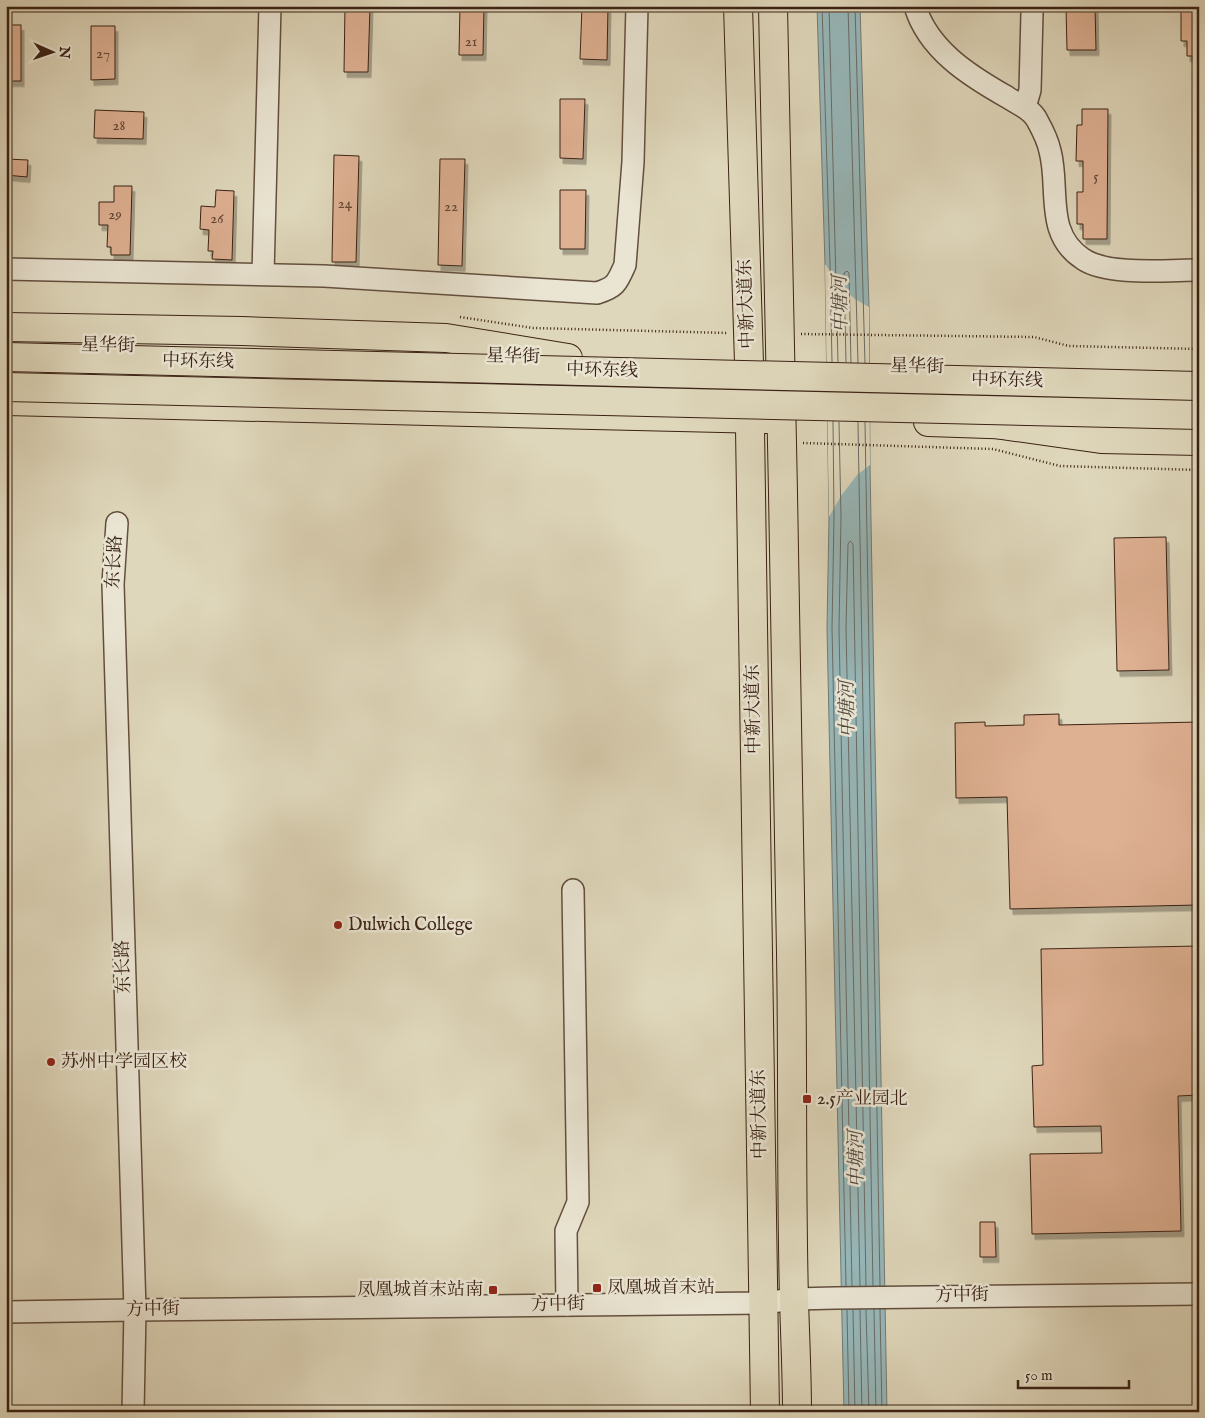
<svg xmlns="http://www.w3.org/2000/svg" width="1205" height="1418" viewBox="0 0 1205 1418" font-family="'IM FELL English','Noto Serif SC',serif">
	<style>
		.water { fill: #97b7b9; stroke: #727b77 }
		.pier { fill: #dfd7bb }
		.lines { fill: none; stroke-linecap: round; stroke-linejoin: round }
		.shore { stroke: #686c66; stroke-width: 1 }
		.building { fill: #dfb193; stroke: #3a2214; filter: url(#shadow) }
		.minor-casing { stroke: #634f3e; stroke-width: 24 }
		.major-casing { stroke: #3a2214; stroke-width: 30 }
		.highway-casing { stroke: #3a2214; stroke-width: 30 }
		.path { stroke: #3a2214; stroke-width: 2.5; stroke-dasharray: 1 2.5; stroke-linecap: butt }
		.minor { stroke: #eae5d3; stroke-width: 21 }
		.major { stroke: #dfd7bb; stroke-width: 28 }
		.highway { stroke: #dfd7bb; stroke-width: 28 }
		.highway-bridge-casing { stroke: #3a2214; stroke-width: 30; stroke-linecap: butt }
		.highway-bridge { stroke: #dfd7bb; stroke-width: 28 }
		.poi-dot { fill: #8f2418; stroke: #eae5d3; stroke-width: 2 }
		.labels { text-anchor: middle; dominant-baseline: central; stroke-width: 5; stroke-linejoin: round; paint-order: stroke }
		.number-label { font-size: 15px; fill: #634634 }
		.street-label { font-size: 18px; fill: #3a2214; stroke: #eae5d3 }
		.poi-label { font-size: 18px; fill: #3a2214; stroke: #eae5d3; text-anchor: start }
		.water-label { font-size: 19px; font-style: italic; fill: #51473d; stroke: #eae5d3 }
	</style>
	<defs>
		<filter id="shadow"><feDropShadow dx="3" dy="5.5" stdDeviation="0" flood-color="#0004"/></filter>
	</defs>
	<rect width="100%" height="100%" fill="#dfd7bb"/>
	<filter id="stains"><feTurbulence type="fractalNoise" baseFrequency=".004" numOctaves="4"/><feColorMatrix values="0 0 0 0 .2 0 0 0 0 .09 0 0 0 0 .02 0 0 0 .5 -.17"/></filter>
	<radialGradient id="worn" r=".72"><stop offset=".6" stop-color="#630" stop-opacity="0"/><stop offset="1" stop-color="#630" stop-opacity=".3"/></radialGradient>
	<!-- water -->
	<polygon class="water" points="817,6 860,6 869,307 870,465 887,1412 844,1412 827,628 829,517 825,264"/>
	<!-- pier -->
	<polygon class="pier" points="825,264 839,284 855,299 869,307 869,335 870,465 857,475 841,496 829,517"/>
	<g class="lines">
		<!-- shore -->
		<g class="shore">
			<polyline points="822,6 830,264 832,362"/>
			<polyline points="829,6 838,362"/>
			<polyline points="848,6 858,363"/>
			<polyline points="855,6 865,363"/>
			<polyline points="846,362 844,273 847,271 849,273 851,363"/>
			<polyline points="833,421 834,517 832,628 846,1286"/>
			<polyline points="839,422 841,517 839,628 852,1286"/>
			<polyline points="858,422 873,1286"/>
			<polyline points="865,422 880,1286"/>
			<polyline points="860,1286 846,628 848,544 850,541 853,544 866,1286"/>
			<polyline points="874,1309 876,1412"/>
			<polyline points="880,1309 882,1412"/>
			<polyline points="847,1310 849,1412"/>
			<polyline points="853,1310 855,1412"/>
			<polyline points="860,1310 862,1412"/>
			<polyline points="866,1310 869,1412"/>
		</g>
	</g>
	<!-- building -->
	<g class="building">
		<polygon points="345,6 370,6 368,72 344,72"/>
		<polygon points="460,6 484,6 483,55 459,55"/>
		<polygon points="582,6 608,6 607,60 580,59"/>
		<polygon points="1066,6 1095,6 1096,50 1067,50"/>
		<polygon points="1181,9 1199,9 1199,56 1187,56 1187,41 1181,41"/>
		<rect x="6" y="25" width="15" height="56"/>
		<polygon points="91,26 115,26 115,79 91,80"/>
		<polygon points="560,99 585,99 583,159 560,158"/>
		<polygon points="1082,109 1108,109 1107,239 1083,239 1083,224 1077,224 1077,192 1083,192 1083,161 1076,161 1077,125 1082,125"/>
		<polygon points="95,110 144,112 143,139 94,138"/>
		<polygon points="334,155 359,156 356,262 332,262"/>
		<polygon points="6,159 28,160 27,177 6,175"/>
		<polygon points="440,159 465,159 462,266 438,265"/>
		<polygon points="114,186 132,186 130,255 111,255 111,247 107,247 108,225 99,225 99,202 114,202"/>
		<polygon points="216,190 234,191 232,260 212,259 213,251 208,251 209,230 200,229 201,206 215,207"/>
		<polygon points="560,190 586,190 585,249 560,249"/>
		<polygon points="1166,537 1169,670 1117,671 1114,538"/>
		<polygon points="1059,714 1059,725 1199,722 1199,905 1010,909 1007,797 956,798 955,723 985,722 985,726 1024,725 1024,715"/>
		<polygon points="1199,946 1199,1095 1178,1096 1181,1231 1032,1234 1030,1154 1102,1153 1101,1126 1034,1127 1032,1066 1043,1065 1041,949"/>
		<polygon points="980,1222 995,1222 996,1257 980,1257"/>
	</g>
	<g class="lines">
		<!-- minor casing -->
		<g class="minor-casing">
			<g id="minor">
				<path d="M 915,6 C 928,50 970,76 1007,97 C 1017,104 1031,108 1037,120 C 1042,129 1048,141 1050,151 C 1060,188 1044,234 1083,259 C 1108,276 1168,270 1199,270"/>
				<polyline points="1025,107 1030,90 1032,13"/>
				<path d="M 6,269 L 324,276 L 597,293 C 616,287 617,283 625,265 L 633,162 L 637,6"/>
				<polyline points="263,274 270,6"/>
				<polyline points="117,523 113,584 135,1310 133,1412"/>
				<polyline points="567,1305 566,1231 578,1202 573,890"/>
				<polyline points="6,1312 135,1310 763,1303 794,1299 836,1298 1199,1294"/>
			</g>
		</g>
		<!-- major casing -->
		<g class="major-casing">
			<g id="major">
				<polyline points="738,6 749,363 765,1412"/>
				<path d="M 773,6 C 780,322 786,637 791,953 C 793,1068 791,1183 794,1299 C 795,1336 797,1374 797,1412"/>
				<polyline points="6,401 767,419"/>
				<polyline points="928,422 1019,425"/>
			</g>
		</g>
		<!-- highway casing -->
		<g class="highway-casing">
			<g id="highway">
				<polyline points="6,327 242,331 446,338 568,358"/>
				<polyline points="995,424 1101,439 1199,441"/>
			</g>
		</g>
		<!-- path -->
		<g class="path">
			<polyline points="460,317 533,328 728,333"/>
			<polyline points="801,334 1034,337 1069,346 1199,349"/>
			<polyline points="803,443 993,449 1060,466 1199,470"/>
		</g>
		<!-- minor -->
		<use href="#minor" class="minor"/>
		<!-- major -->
		<use href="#major" class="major"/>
		<!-- highway -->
		<use href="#highway" class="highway"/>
		<!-- highway-bridge casing -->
		<g class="highway-bridge-casing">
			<g id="highway-bridge">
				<polyline points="6,357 1199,386"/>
				<polyline points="6,387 1199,415"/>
			</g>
		</g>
		<!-- highway-bridge -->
		<use href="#highway-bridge" class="highway-bridge"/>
	</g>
	<!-- markers -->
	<g class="poi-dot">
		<circle cx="338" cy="925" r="5"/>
		<circle cx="51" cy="1062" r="5"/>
		<rect x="802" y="1094" width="10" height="10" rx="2.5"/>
		<rect x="592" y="1283" width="10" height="10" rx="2.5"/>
		<rect x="488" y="1285" width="10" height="10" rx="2.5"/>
	</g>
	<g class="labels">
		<!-- number labels -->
		<g class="number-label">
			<text x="471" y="41">21</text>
			<text x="103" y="53">27</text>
			<text x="119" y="125">28</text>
			<text x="1096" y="176">5</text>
			<text x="345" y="203">24</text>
			<text x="451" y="206">22</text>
			<text x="115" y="214">29</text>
			<text x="217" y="218">26</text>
		</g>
		<!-- street labels -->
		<g class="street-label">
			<text transform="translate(747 304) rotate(-92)">中新大道东</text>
			<text transform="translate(108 346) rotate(1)">星华街</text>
			<text transform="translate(513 357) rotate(1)">星华街</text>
			<text transform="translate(198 362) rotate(1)">中环东线</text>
			<text transform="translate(917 367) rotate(1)">星华街</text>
			<text transform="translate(602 371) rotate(1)">中环东线</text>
			<text transform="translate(1007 381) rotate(1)">中环东线</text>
			<text transform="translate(115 562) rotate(-87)">东长路</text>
			<text transform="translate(754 709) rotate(-91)">中新大道东</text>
			<text transform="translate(124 967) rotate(-92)">东长路</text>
			<text transform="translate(760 1114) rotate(-91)">中新大道东</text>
			<text transform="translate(962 1296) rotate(-1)">方中街</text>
			<text transform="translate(558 1305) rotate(-1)">方中街</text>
			<text transform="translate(153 1310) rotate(-1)">方中街</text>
		</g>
		<!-- poi labels -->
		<g class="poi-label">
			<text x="348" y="925">Dulwich College</text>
			<text x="61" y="1062">苏州中学园区校</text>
			<text x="817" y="1099">2.5产业园北</text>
			<text x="607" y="1288">凤凰城首末站</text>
			<text x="483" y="1290" text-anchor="end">凤凰城首末站南</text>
		</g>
		<!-- water labels -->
		<g class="water-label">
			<text transform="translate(841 304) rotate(-91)">中塘河</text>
			<text transform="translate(848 709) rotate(-91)">中塘河</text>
			<text transform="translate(857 1159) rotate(-91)">中塘河</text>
		</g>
	</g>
	<!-- margin -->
	<rect width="1205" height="1418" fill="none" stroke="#dfd7bb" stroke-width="25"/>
	<rect x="8" y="8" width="1190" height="1403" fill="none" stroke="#3a2214" stroke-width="2.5"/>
	<rect x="12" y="12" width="1180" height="1393" fill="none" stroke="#3a2214"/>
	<!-- north arrow -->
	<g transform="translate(52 52) rotate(92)" stroke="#eae5d3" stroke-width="4" paint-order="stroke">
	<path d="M0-4L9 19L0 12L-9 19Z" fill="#3a2214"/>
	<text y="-8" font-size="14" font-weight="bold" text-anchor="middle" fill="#3a2214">N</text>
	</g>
	<!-- scale -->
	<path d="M1018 1380v8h111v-8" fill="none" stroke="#3a2214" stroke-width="2.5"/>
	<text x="1025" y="1380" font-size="15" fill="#3a2214" stroke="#eae5d3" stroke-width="4" paint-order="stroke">50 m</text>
	<rect width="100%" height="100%" filter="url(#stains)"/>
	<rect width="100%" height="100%" fill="url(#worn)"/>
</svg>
